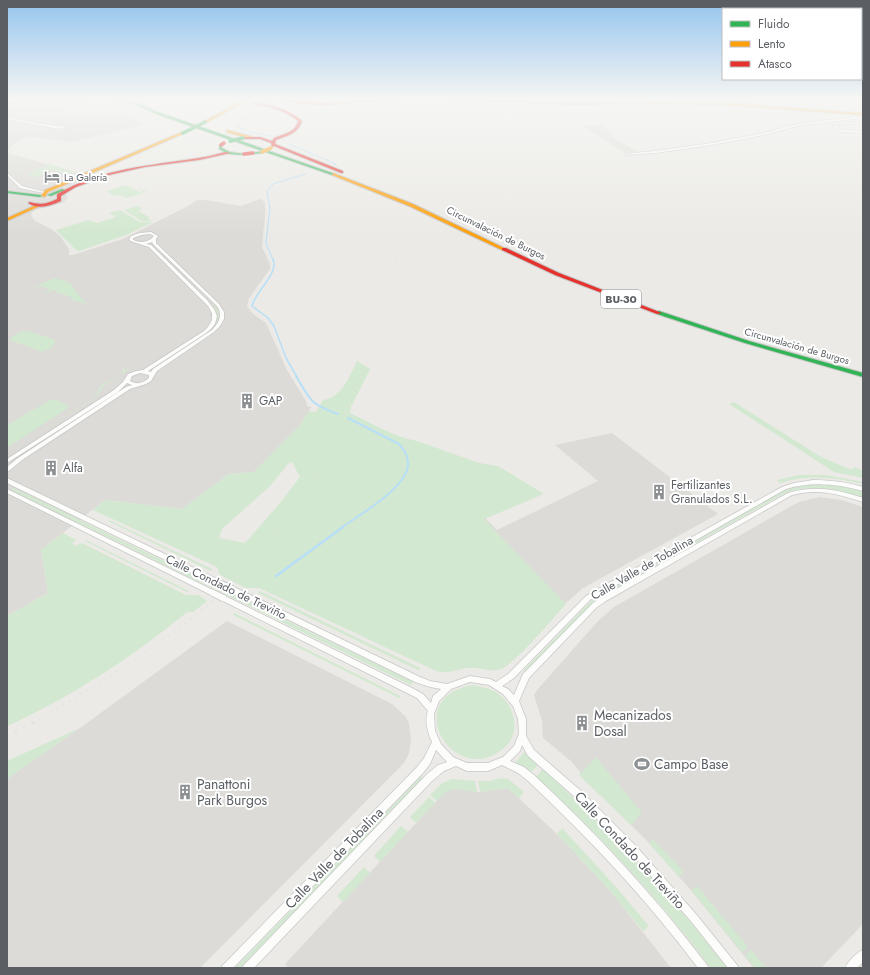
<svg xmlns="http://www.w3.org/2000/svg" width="870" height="975" viewBox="0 0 870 975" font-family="Jost,sans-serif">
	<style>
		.industrial { fill: #dcdbd7 }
		.green { fill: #d3e8d0; fill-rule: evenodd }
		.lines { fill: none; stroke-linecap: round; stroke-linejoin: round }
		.stream-far3 { stroke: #b8dff8; stroke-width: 1 }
		.stream-far2 { stroke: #b8dff8; stroke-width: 1.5 }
		.stream-far1 { stroke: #b8dff8; stroke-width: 2 }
		.stream { stroke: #b8dff8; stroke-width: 2.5 }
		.canal { fill: #b8dff8; fill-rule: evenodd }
		.street-casing { stroke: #c8c8c8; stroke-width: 1.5 }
		.fast-casing { stroke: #c7c7c6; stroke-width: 2 }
		.slow-casing { stroke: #c7c7c6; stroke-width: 2 }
		.jam-casing { stroke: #c7c7c6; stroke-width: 2 }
		.street { fill: #fcfcfb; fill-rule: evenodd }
		.fast { fill: #30b455; fill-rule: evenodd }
		.slow { fill: #ff9f0a; fill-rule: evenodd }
		.jam { fill: #e5322d; fill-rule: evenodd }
		.rail-far4 { stroke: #e2e2e2; stroke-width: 1; stroke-dasharray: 0.5 2; stroke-linecap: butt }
		.rail-far3 { stroke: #e2e2e2; stroke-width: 1.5; stroke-dasharray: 0.5 3.5; stroke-linecap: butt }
		.rail-far2 { stroke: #e2e2e2; stroke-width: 2; stroke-dasharray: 1 4.5; stroke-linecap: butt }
		.rail-far1 { stroke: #e2e2e2; stroke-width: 2.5; stroke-dasharray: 1 6; stroke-linecap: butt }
		.rail { stroke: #e2e2e2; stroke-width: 3; stroke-dasharray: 1.5 8; stroke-linecap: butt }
		.street-bridge-casing { stroke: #c8c8c8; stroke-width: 8; stroke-linecap: butt }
		.fast-bridge-casing { stroke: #c7c7c6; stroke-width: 4; stroke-linecap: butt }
		.slow-bridge-casing { stroke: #c7c7c6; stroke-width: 4; stroke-linecap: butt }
		.jam-bridge-casing { stroke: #c7c7c6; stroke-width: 4; stroke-linecap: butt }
		.street-bridge { stroke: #fcfcfb; stroke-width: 6 }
		.fast-bridge { stroke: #30b455; stroke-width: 3.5 }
		.slow-bridge { stroke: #ff9f0a; stroke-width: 3.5 }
		.jam-bridge { stroke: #e5322d; stroke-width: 3.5 }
		.labels { text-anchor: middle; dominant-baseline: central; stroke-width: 4; stroke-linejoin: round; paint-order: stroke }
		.far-poi-label { font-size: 10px; fill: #5b5f64; stroke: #fff; text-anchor: start }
		.far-street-label { font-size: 10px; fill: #5b5f64; stroke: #fff }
		.shield { fill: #fff; stroke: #8c8f92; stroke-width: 1 }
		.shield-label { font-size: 11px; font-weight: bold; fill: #5b5f64 }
		.poi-label { font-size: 12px; fill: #5b5f64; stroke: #fff; text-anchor: start }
		.street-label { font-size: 12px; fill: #5b5f64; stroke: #fff }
		.near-poi-label { font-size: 14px; fill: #5b5f64; stroke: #fff; text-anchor: start }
		.near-street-label { font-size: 14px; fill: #5b5f64; stroke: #fff }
	</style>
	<rect width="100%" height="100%" fill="#ebeae6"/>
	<!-- industrial -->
	<g class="industrial">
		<polygon points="19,99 87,99 61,110 81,112 81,114 116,112 146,124 73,142 30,137 17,141 7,151 7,102"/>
		<polygon points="600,125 614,134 610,135 637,152 625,153 583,126"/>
		<polygon points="7,153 90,176 58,192 66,194 67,196 67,199 63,203 35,210 31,214 32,217 35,221 51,229 60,236 69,249 69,255 73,255 123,239 188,206 197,200 206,200 241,206 260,199 265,202 265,215 262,247 270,264 270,269 249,298 247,306 253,314 266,323 287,370 306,401 307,406 311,407 306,418 300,425 254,472 229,474 182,509 105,500 41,550 48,593 7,616"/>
		<polygon points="612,433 718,514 583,588 566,603 521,651 449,481 497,530 598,481 555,445"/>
		<polygon points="820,497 841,500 863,507 863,924 821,968 754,968 689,888 649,843 587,781 572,762 543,738 542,721 534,695 537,690 598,621 614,607 795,504 802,501"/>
		<polygon points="227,621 392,704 405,716 409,723 411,741 409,753 404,763 200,968 7,968 7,779 80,728"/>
		<polygon points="457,788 479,792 508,788 557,834 612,893 671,968 288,968 285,964 443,794 451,789"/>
	</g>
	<!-- green -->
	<g class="green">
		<polygon points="50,164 81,174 58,184 57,184 78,174 50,170 46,170 46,173 34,179 32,179 36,176 26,175"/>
		<polygon points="126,185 142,193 143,192 139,189 141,189 147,192 126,198 120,195 114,196 106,191"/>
		<polygon points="137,206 142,209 138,211 147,216 151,221 142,221 124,210"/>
		<polygon points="120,210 140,222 153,222 126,235 79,251 76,250 56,230 89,220 97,223 116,217 109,213"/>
		<path d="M 152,246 L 215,305 L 220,314 C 218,333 185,348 170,358 L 169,358 C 184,348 218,332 218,313 L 213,304 Z"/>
		<polygon points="54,278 69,282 86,304 70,299 72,297 56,292 57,290 50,291 48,293 39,292 45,293 50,289 41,286 32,288"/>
		<path d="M 28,331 L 53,339 L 55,342 L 53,346 L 49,350 L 46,350 L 42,352 L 10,340 C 13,334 22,331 28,331 Z"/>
		<path d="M 357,361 L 370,369 L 351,407 L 350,413 C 372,423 393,437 417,441 L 479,463 L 498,466 L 544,494 L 484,519 L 566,604 C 554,617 515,664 501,669 C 490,673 478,666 467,668 C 456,670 445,675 434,670 L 259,588 L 246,588 L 220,575 L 217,567 L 93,510 L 105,500 L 182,509 L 229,474 L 254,472 L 300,425 L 309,411 L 316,412 L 323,400 C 341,398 350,376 357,361 ZM 292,462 L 300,477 L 280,503 L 245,543 L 219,538 L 222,529 L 269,487 L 289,463 Z"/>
		<polygon points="127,367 130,369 105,384 95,397 7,454 94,397 102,384 120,375 123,371 123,368 125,370 128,369"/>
		<polygon points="50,400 56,400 67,405 68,408 7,448 7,425"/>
		<polygon points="734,402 821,457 852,470 854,467 863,471 863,478 834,472 729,404"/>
		<path d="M 799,475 L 826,475 L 863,482 L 863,484 C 835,477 807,474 780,483 L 777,480 Z"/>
		<path d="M 823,484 L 844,486 L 863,491 L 863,498 C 838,488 810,484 785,493 L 596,599 L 525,672 L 523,671 L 595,597 L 788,489 L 806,485 Z"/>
		<polygon points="14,488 413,682 411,685 11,490"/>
		<polygon points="109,520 212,569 211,571 108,521"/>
		<path d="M 63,533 L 76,540 L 72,543 L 76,546 L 82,543 L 186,595 L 198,595 L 207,601 L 193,612 L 187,612 C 132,657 72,697 7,726 L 7,616 L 48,593 L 41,550 Z"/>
		<polygon points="86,540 189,591 187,592 85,541"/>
		<polygon points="260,591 420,668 420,669 418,670 258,593"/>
		<polygon points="234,613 400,696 401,697 399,698 233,615"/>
		<path d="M 473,685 C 481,687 489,688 496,692 C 514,703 522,732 505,747 C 456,792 397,698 473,685 Z"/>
		<polygon points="80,728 7,779 7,761"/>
		<polygon points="524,752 538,765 531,772 515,763"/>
		<polygon points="596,757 642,813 631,825 579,775"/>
		<path d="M 543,769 C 610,831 672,896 727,968 L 711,968 C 659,899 600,835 536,777 Z"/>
		<polygon points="421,776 423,778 240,968 235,968"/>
		<polygon points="501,778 508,779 524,792 519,798 507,788 480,792 478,781 490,781"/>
		<path d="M 452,779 L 475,781 L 477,792 C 457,790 452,784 437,801 L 430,795 L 442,783 Z"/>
		<polygon points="429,797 435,803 416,823 410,817"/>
		<polygon points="401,826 408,832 380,862 374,856"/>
		<polygon points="562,828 616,887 649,926 643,931 612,893 557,834"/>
		<polygon points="653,839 684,872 679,877 649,843"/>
		<polygon points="364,867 370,873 343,902 337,896"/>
		<polygon points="697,886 748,947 742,952 691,890"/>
		<polygon points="751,950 766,968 755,968 745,955"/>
	</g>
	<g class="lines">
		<!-- stream-far3 -->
		<g class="stream-far3">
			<polyline points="251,104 252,116 239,124 237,127 250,132 272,136"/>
			<polyline points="283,139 291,145 336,164 334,165"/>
			<polyline points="273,260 266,243 270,208 267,192 273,184 305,174"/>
		</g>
		<!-- stream-far2 -->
		<path class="stream-far2" d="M 273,259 C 279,274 256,290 252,306 L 268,318 L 274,326 L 286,358 L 297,377"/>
		<!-- stream-far1 -->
		<g class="stream-far1">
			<path d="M 296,376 C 311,401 310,404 338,414"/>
			<path d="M 341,528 C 359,515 409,487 408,463 C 408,455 404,450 399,444 L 348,418"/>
		</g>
		<!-- stream -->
		<polyline class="stream" points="276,576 343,527"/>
		<!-- canal -->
		<g class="canal">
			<polygon points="501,99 525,99 524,100"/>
			<polygon points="688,99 728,99 727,100"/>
		</g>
		<!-- street casing -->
		<g class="street-casing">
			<g id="street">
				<polygon points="15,99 20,99 7,103 7,101"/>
				<polygon points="863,116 863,118 797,126 764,135 712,145 655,153 626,155 625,154 655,151 712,143 764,133 797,124"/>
				<polygon points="7,117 41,124 68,127 59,129 7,119"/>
				<polygon points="863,121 863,123 836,126 841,130 863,131 863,133 840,132 833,126"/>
				<polygon points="7,173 22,186 45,192 44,193 20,188 7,175"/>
				<path d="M 151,232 L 158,236 L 156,239 L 156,243 L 219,304 L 224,312 L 224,319 L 220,326 L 214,332 L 157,371 L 151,381 L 146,384 L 130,389 L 22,460 L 9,471 L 7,472 L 7,467 L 18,458 L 126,387 L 132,385 L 127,383 L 118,392 L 7,463 L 7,459 L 114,390 L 123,382 L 128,374 L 136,371 L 143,370 L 204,331 L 208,327 L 212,320 L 212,313 L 208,306 L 149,247 L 133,242 L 129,240 L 131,236 L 140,233 ZM 150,234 L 154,236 C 148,243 141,243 133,240 L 133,238 L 141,235 ZM 152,242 L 153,244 L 217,306 C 223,315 219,323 212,330 L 153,369 L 151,372 L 148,371 L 206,333 L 211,329 L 215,324 L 217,316 L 214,309 L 207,300 L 151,245 L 146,244 ZM 140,373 L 149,375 L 149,378 C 143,383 137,385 130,381 L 132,376 Z"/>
				<polygon points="7,478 223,582 224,584 223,586 219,586 13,486 7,483"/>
				<path d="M 813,480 C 831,480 846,482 863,487 L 863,491 C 837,484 812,481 786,489 L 590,600 L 514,678 L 502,686 L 508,689 L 514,695 L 523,674 L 593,603 L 602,597 L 788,493 C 815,485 837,489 863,498 L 863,502 C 838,494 818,488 792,495 L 606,601 L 597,607 L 529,678 L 519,701 L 526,719 L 526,736 L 534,750 L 581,791 L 635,845 L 696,914 L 737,965 L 739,968 L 728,968 L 690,920 L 629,851 L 575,797 L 528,756 L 522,745 L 520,751 L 510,761 L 524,767 L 534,775 C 597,834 654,895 707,965 L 709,968 L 698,968 C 647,900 590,839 528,781 L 518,773 L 502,765 L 488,771 L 467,771 L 456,766 L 444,771 L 432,781 L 254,968 L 242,968 L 244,965 L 426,775 L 438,765 L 447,762 L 436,750 L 430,764 L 423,773 L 233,968 L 221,968 L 223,965 L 417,767 L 424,758 L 432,742 C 428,733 424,721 428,711 L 417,698 L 221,600 L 220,598 L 221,596 L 223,595 L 225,596 L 414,689 L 423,694 L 431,703 L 433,696 L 441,689 L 430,687 L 415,682 L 230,591 L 229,589 L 230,587 L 232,586 L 234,587 L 420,677 L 430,681 L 447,684 L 470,676 L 490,679 L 496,682 L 508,674 L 586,596 L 782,487 L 794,483 ZM 470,682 L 489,685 L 503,694 L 513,706 L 518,719 L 519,734 L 514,746 L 503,757 L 488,763 L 467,763 L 453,757 L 441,744 L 435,731 L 434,714 L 439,701 L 451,689 Z"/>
				<polygon points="7,489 215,591 216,593 215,595 213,596 7,493"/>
				<path d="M 863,950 L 863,962 L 857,968 L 845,968 C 848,961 856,953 863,950 Z"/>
			</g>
		</g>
		<!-- fast casing -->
		<g class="fast-casing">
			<g id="fast">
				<polygon points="123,99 128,99 158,112 335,174 332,175 156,114"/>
				<polygon points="443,99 480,99 577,103 651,103 577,105"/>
				<polygon points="220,144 222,144 222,148 230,152 246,154 244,155 228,154 219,149"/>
				<polygon points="262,151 263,153 253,154 251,153"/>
				<polygon points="62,189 65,190 51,196 47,195"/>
				<polygon points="7,191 40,195 42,196 40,197 7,193"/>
				<polygon points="659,311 749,341 863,373 863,377 745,343 657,314 657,312"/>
			</g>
		</g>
		<!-- slow casing -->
		<g class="slow-casing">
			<g id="slow">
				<polygon points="243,100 246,101 206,123 203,122"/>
				<polygon points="648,102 726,103 863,113 863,115 726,105 649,104"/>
				<polygon points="227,130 253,137 254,138 252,139 226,132"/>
				<polygon points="182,132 185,133 48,192 45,197 41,196 45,190"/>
				<polygon points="333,173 413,204 506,249 502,250 409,206 332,175"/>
				<polygon points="36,205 40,206 7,221 7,218"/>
			</g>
		</g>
		<!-- jam casing -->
		<g class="jam-casing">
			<g id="jam">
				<polygon points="280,99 325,103 399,99 325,105 296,103"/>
				<path d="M 254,102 C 271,105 289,109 302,121 C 299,133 287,136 276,140 L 275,144 L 343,171 L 343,173 L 341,173 L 274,146 L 272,147 L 271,143 L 260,139 L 242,139 L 243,137 L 260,137 L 272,141 L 274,138 C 283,134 295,133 298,121 C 285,110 270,107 253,104 Z"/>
				<path d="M 225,152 L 231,153 L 199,160 L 145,167 L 109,175 L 76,187 L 61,196 L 61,201 C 50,206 38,210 28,203 L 30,202 C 40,205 47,204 57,199 L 57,194 C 103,168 148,166 198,158 C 207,157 216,154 225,152 Z"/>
				<polygon points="502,248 506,248 559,273 662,313 657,314 555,275 502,250"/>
			</g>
		</g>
		<!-- street -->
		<use href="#street" class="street"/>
		<!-- fast -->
		<use href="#fast" class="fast"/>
		<!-- slow -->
		<use href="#slow" class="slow"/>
		<!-- jam -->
		<use href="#jam" class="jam"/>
		<!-- rail-far4 -->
		<path class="rail-far4" d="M 101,99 L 316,178 C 350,195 394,217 396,260"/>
		<!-- rail-far3 -->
		<polyline class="rail-far3" points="361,377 393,301 396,277 396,259"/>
		<!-- rail-far2 -->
		<path class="rail-far2" d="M 281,528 C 318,484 339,428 361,376"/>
		<!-- rail-far1 -->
		<path class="rail-far1" d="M 33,723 C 92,688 152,653 204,608 C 233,584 258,556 282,527"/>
		<!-- rail -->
		<polyline class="rail" points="7,737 35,722"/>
		<!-- street-bridge casing -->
		<g class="street-bridge-casing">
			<g id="street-bridge">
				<polyline points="221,584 232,589"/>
				<polyline points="213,593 223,598"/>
			</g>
		</g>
		<!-- fast-bridge casing -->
		<g class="fast-bridge-casing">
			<g id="fast-bridge">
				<polyline points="183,133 205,122"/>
				<polyline points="230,141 243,138"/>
			</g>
		</g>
		<!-- slow-bridge casing -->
		<g class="slow-bridge-casing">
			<polyline id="slow-bridge" points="262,152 271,148"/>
		</g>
		<!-- jam-bridge casing -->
		<g class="jam-bridge-casing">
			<g id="jam-bridge">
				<polyline points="221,145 224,143"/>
				<polyline points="244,154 253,153"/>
			</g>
		</g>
		<!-- street-bridge -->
		<use href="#street-bridge" class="street-bridge"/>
		<!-- fast-bridge -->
		<use href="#fast-bridge" class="fast-bridge"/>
		<!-- slow-bridge -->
		<use href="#slow-bridge" class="slow-bridge"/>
		<!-- jam-bridge -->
		<use href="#jam-bridge" class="jam-bridge"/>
	</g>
	<!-- sky -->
	<linearGradient id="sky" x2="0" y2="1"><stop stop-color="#95c5ee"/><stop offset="0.42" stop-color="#f6f6f4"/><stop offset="1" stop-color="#f6f6f4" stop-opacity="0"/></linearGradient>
	<rect width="870" height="236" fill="url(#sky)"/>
	<!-- icons -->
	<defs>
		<g id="hotel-bare" transform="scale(1.2)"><path d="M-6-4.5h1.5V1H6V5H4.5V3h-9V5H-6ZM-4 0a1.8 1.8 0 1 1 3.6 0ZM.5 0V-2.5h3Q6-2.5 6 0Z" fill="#8d9092" stroke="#fff" stroke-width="2.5" paint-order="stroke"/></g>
		<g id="building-bare" transform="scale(1.2)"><path d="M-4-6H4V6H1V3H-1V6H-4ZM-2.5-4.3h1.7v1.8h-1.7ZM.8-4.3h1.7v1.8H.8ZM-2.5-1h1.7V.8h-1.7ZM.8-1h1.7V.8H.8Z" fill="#8d9092" stroke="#fff" stroke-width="2.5" paint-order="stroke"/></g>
		<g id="stadium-bare" transform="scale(1.2)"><path d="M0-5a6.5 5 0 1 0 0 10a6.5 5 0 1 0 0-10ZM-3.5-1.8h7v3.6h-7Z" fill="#8d9092" stroke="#fff" stroke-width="2.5" paint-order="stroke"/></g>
	</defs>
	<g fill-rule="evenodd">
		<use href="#hotel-bare" x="52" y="177"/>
		<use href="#building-bare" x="247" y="401"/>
		<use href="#building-bare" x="51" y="468"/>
		<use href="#building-bare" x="659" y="492"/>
		<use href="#building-bare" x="582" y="723"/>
		<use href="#stadium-bare" x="642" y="764"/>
		<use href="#building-bare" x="185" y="792"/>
	</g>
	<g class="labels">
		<!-- far-poi labels -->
		<g class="far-poi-label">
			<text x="64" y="177">La Galería</text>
		</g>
		<!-- far-street labels -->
		<g class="far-street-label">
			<text transform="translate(496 233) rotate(26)">Circunvalación de Burgos</text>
			<text transform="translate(797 346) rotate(16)">Circunvalación de Burgos</text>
		</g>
		<!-- shield labels -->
		<rect class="shield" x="601" y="290" width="40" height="18" rx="3"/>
		<g class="shield-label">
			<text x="621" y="299">BU-30</text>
		</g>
		<!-- poi labels -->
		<g class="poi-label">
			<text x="259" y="401">GAP</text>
			<text x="63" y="468">Alfa</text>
			<text x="671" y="485">Fertilizantes<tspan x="671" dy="14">Granulados S.L.</tspan></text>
		</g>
		<!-- street labels -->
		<g class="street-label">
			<text transform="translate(642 568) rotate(-30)">Calle Valle de Tobalina</text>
			<text transform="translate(226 587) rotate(26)">Calle Condado de Treviño</text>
		</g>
		<!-- near-poi labels -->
		<g class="near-poi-label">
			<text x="594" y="715">Mecanizados<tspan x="594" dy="16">Dosal</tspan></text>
			<text x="654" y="764">Campo Base</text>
			<text x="197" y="784">Panattoni<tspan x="197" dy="16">Park Burgos</tspan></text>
		</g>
		<!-- near-street labels -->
		<g class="near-street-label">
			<text transform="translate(630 850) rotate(47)">Calle Condado de Treviño</text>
			<text transform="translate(334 858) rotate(-46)">Calle Valle de Tobalina</text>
		</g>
	</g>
	<!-- border -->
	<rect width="870" height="975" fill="none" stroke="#5b5f64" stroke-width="16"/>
	<!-- legend -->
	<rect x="722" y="8" width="140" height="72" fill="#ffffff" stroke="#bdbfc1"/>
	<rect x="730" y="21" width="20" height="6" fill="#30b455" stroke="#bdbfc1"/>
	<text x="758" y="28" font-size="12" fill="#5b5f64">Fluido</text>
	<rect x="730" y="41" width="20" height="6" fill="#ff9f0a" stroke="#bdbfc1"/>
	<text x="758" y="48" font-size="12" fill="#5b5f64">Lento</text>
	<rect x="730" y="61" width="20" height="6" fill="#e5322d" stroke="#bdbfc1"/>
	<text x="758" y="68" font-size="12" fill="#5b5f64">Atasco</text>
</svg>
